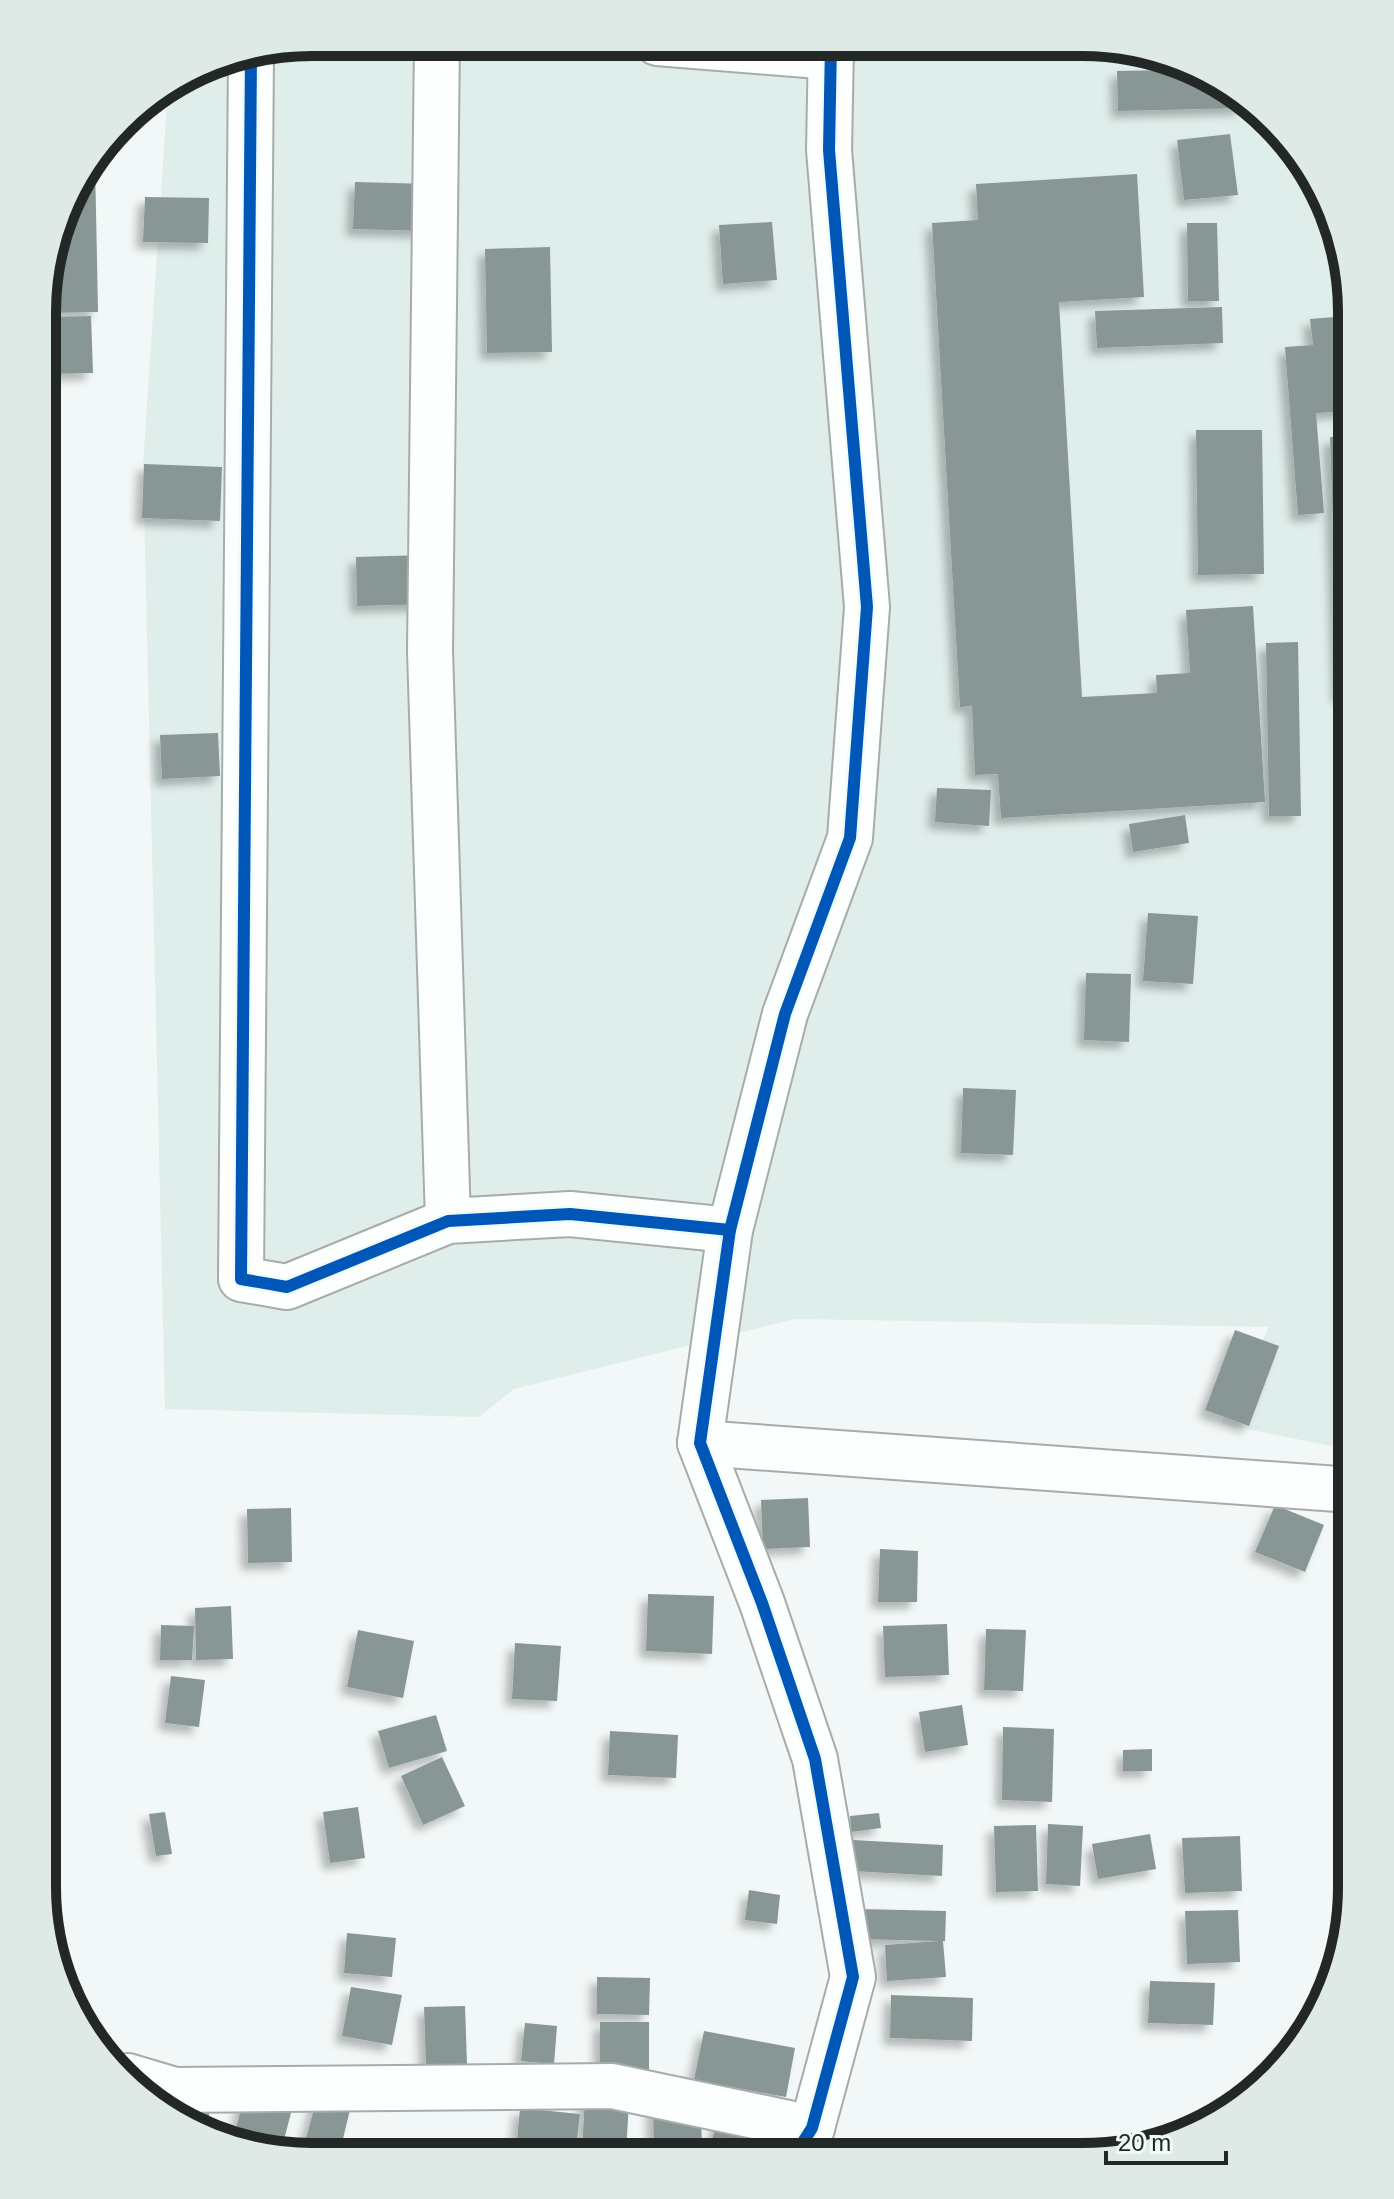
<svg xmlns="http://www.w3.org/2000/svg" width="1394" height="2199" viewBox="0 0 1394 2199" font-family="Arial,sans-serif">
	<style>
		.built { fill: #e0eeeb }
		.building { fill: #889795; filter: url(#shadow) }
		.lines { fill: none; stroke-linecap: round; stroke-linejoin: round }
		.minor-casing { stroke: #a7acab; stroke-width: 48 }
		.minor { stroke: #fdfefe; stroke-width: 44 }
		.cycleway-casing { stroke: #effbf8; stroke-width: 17 }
		.cycleway { stroke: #0057b8; stroke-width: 12 }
		.rim { fill: none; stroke: #232827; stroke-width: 10 }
	</style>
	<defs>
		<filter id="shadow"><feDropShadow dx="-7" dy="7" stdDeviation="4" flood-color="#0004"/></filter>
	</defs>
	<rect width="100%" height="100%" fill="#f2f8f7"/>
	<!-- built -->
	<polygon class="built" points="312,42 1117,44 1247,98 1331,209 1352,312 1352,1450 1221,1424 1269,1327 795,1319 514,1389 479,1417 165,1409 143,465 168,88 209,62"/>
	<!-- building -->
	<g class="building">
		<polygon points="1178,70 1243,97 1243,108 1118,111 1117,71"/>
		<polygon points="1230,134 1238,195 1184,200 1177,140"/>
		<polygon points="95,161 98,312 46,313 45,274 70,192"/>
		<polygon points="1137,174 1144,297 1059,302 1082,697 1157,693 1156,675 1190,673 1186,610 1253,606 1265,802 1001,818 998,774 975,775 972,706 960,707 932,223 978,220 976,184"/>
		<polygon points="355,182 430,184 428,231 353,229"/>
		<polygon points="145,197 209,198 208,243 143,242"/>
		<polygon points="772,222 777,280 723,284 719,225"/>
		<polygon points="1187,223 1217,223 1219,301 1188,301"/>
		<polygon points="550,247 552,352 487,353 485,249"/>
		<polygon points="1222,307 1223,343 1097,348 1095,311"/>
		<polygon points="91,316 93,373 47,374 46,317"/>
		<polygon points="1348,316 1352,358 1352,411 1316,413 1324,513 1298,515 1285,347 1313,345 1310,319"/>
		<polygon points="1196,430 1262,430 1264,574 1198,575"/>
		<polygon points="1330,437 1352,437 1352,696 1339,696"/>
		<polygon points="144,464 222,467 220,521 142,518"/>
		<polygon points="426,555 427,604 357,606 356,557"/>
		<polygon points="1298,642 1301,816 1269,816 1266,643"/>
		<polygon points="218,733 220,776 162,779 160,735"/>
		<polygon points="937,788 991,790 989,826 935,822"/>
		<polygon points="1185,815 1189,843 1133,852 1129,824"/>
		<polygon points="1148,913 1198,916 1193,984 1143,981"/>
		<polygon points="1086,973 1131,974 1129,1042 1084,1040"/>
		<polygon points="963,1088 1016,1090 1013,1155 961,1153"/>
		<polygon points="1235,1330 1279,1346 1249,1426 1205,1410"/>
		<polygon points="808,1498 810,1547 763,1549 761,1500"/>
		<polygon points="1275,1505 1324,1525 1305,1572 1255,1552"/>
		<polygon points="291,1508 292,1562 248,1563 247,1509"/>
		<polygon points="880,1549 918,1551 917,1602 878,1602"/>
		<polygon points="648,1594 714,1596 712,1654 646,1651"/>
		<polygon points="231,1606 233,1659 196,1660 195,1608"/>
		<polygon points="947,1624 949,1675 885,1677 883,1626"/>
		<polygon points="161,1625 194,1626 192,1660 160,1660"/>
		<polygon points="986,1629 1026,1630 1023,1691 984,1690"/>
		<polygon points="358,1630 414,1641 403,1698 347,1687"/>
		<polygon points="515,1643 561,1646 557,1701 512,1699"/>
		<polygon points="171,1676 205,1680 199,1727 165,1723"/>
		<polygon points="962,1705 968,1745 925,1752 919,1712"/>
		<polygon points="436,1715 447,1751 389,1768 378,1731"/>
		<polygon points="1003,1727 1054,1729 1052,1802 1002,1800"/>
		<polygon points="610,1731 678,1735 676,1778 608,1775"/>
		<polygon points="1152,1749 1152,1771 1123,1771 1123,1750"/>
		<polygon points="442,1757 465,1806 423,1825 401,1776"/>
		<polygon points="358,1807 365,1858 330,1863 323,1812"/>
		<polygon points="165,1812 172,1854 156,1856 149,1814"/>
		<polygon points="879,1813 881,1828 851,1832 850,1816"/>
		<polygon points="1048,1824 1083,1826 1080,1886 1046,1884"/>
		<polygon points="1036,1825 1038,1891 996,1892 994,1826"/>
		<polygon points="1150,1834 1156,1869 1098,1879 1092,1844"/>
		<polygon points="1240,1836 1242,1891 1185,1893 1182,1838"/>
		<polygon points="853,1840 943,1845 942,1876 852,1871"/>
		<polygon points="749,1890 780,1895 777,1924 745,1920"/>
		<polygon points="859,1909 946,1911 945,1941 943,1941 946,1977 887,1981 885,1945 939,1941 858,1939"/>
		<polygon points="1238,1910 1240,1962 1187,1964 1185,1911"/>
		<polygon points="347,1933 396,1938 392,1977 344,1973"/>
		<polygon points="597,1977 650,1978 649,2015 597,2014"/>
		<polygon points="1150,1981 1215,1983 1213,2025 1148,2023"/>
		<polygon points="351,1987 402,1995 392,2045 342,2036"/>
		<polygon points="891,1995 973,1998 972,2041 890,2038"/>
		<polygon points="465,2006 467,2065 426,2066 424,2007"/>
		<rect x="600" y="2022" width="49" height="49"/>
		<polygon points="525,2023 557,2026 554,2064 521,2061"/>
		<polygon points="704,2031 795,2048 786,2097 694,2080"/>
		<polygon points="586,2082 630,2084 626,2153 582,2151"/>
		<polygon points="319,2090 353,2097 341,2147 306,2139"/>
		<polygon points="244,2097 292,2109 280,2155 234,2137"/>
		<polygon points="653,2097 701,2097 702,2156 654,2156"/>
		<polygon points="726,2103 777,2123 764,2156 711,2156 706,2154"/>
		<polygon points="520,2108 580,2114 575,2156 516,2151"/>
		<polygon points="171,2111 209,2111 209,2126"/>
		<polygon points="871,2140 872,2156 828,2156 827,2141"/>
	</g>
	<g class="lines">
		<!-- minor casing -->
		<g class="minor-casing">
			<g id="minor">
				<polyline points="437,42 430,651 448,1221"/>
				<polyline points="657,43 831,57"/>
				<polyline points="251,54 241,1279 287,1287 448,1221 570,1214 730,1230"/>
				<polyline points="700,1443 1352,1490"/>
				<polyline points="128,2076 175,2090 612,2086 812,2128"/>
				<polyline points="794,2156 812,2128 853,1977 815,1759 762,1603 700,1443 730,1230 785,1014 850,838 867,607 829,150 831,44"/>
			</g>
		</g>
		<!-- minor -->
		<use href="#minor" class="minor"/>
		<!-- cycleway casing -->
		<g class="cycleway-casing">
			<g id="cycleway">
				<polyline points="251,54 241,1279 287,1287 448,1221 570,1214 730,1230"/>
				<polyline points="794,2156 812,2128 853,1977 815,1759 762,1603 700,1443 730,1230 785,1014 850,838 867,607 829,150 831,44"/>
			</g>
		</g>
		<!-- cycleway -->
		<use href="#cycleway" class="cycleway"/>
	</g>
	<!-- crop -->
	<path d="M0 0H1394V2199H0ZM312 56H1082A256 256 0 0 1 1338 312V1887A256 256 0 0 1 1082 2143H312A256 256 0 0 1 56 1887V312A256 256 0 0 1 312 56Z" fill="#dfeae7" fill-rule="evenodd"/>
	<path class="rim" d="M312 56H1082A256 256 0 0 1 1338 312V1887A256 256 0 0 1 1082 2143H312A256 256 0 0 1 56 1887V312A256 256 0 0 1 312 56Z"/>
	<!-- scale -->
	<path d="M1106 2151v12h120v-12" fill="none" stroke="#232827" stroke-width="4"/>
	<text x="1118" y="2151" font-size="24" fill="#232827" stroke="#effbf8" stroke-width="6" paint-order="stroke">20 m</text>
</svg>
